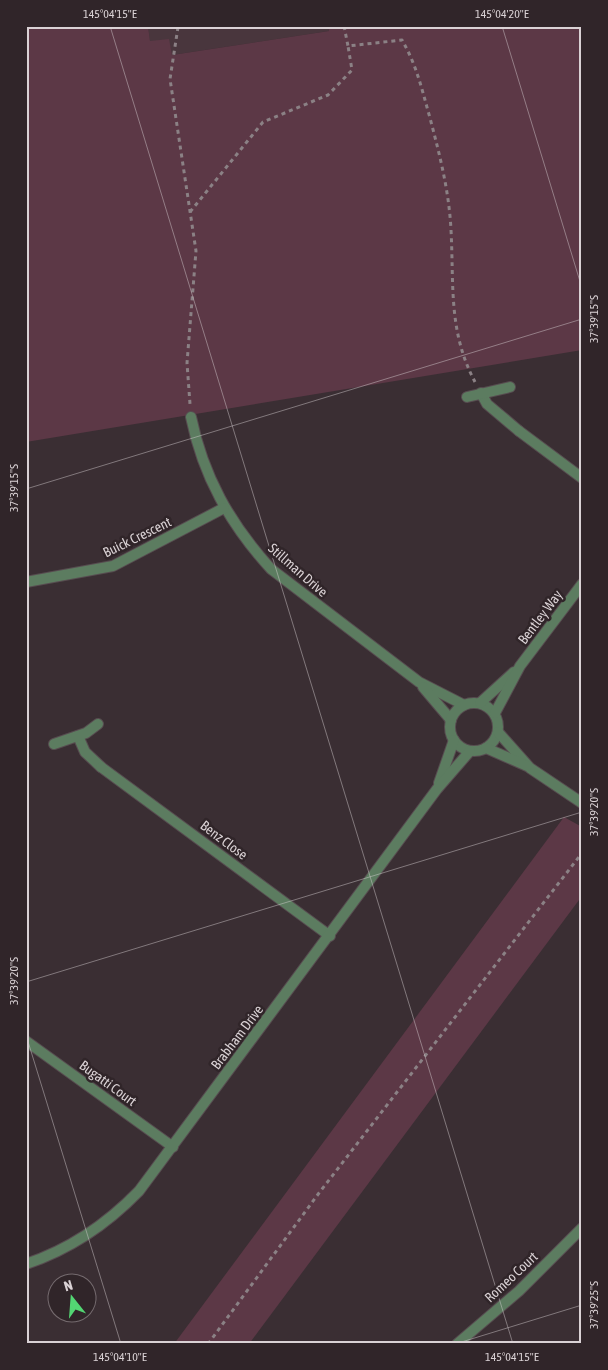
<svg xmlns="http://www.w3.org/2000/svg" width="608" height="1370" viewBox="0 0 608 1370" font-family="'Asap Condensed',sans-serif">
	<style>
		.built { fill: #49363d }
		.green { fill: #5c3846 }
		.lines { fill: none; stroke-linecap: round; stroke-linejoin: round }
		.lane-casing { stroke: #574c50; stroke-width: 12 }
		.street-casing { stroke: #574c50; stroke-width: 12 }
		.path { stroke: #8b8185; stroke-width: 3; stroke-dasharray: 4 4; stroke-linecap: butt }
		.lane { stroke: #5c7c60; stroke-width: 10 }
		.street { stroke: #5c7c60; stroke-width: 10 }
		.ticks { fill: none; stroke: #dad2d5; stroke-width: 1; stroke-opacity: 0.45 }
		.labels { text-anchor: middle; dominant-baseline: central; stroke-width: 5; stroke-linejoin: round; paint-order: stroke }
		.street-label { font-size: 14px; fill: #dad2d5; stroke: #302529 }
		.neatline { fill: none; stroke: #dad2d5; stroke-width: 2 }
		.ticks-label { font-size: 12px; text-anchor: middle; fill: #dad2d5 }
	</style>
	<rect width="100%" height="100%" fill="#3a2e33"/>
	<!-- built -->
	<polygon class="built" points="148,26 328,26 329,31 172,55 150,42"/>
	<!-- green -->
	<g class="green">
		<polygon points="26,26 148,26 150,41 169,39 172,55 329,31 328,26 582,26 582,350 26,442"/>
		<polygon points="564,817 582,827 582,896 249,1344 174,1344"/>
	</g>
	<g class="lines">
		<!-- lane casing -->
		<g class="lane-casing">
			<g id="lane">
				<polyline points="481,393 487,404 519,431"/>
				<polyline points="467,397 510,387"/>
				<polyline points="78,736 85,752 101,767"/>
				<polyline points="54,744 86,733 98,724"/>
			</g>
		</g>
		<!-- street casing -->
		<g class="street-casing">
			<g id="street">
				<path d="M 191,417 C 203,476 230,524 271,569 L 419,682 L 464,705"/>
				<polyline points="519,431 582,478"/>
				<polyline points="26,582 113,566 224,508"/>
				<polyline points="423,687 451,720"/>
				<circle cx="474" cy="727" r="24"/>
				<polyline points="480,703 514,672"/>
				<polyline points="495,713 520,666 582,584"/>
				<polyline points="498,732 530,768 582,803"/>
				<polyline points="486,748 527,766"/>
				<polyline points="101,767 330,936"/>
				<polyline points="439,783 454,740"/>
				<polyline points="26,1041 173,1147"/>
				<path d="M 26,1264 C 71,1249 107,1224 139,1191 L 437,789 L 470,751"/>
				<polyline points="457,1344 519,1291 582,1228"/>
			</g>
		</g>
		<!-- path -->
		<g class="path">
			<path d="M 344,26 L 348,46 L 402,40 C 417,66 422,90 430,118 C 440,156 449,191 451,230 C 454,285 448,331 475,382"/>
			<polyline points="178,27 170,79 196,251 187,363 190,404"/>
			<polyline points="190,212 263,122 328,95 352,70 348,46"/>
			<polyline points="208,1344 319,1193 582,853"/>
		</g>
		<!-- lane -->
		<use href="#lane" class="lane"/>
		<!-- street -->
		<use href="#street" class="street"/>
	</g>
	<!-- ticks -->
	<path class="ticks" d="M 110,26 L 513,1344M 502,26 L 582,288M 26,489 L 582,319M 26,982 L 582,812M 26,1035 L 121,1344M 455,1344 L 582,1305"/>
	<g class="labels">
		<!-- street labels -->
		<g class="street-label">
			<text transform="translate(137 537) rotate(-26)">Buick Crescent</text>
			<text transform="translate(298 570) rotate(41)">Stillman Drive</text>
			<text transform="translate(540 617) rotate(-53)">Bentley Way</text>
			<text transform="translate(224 840) rotate(37)">Benz Close</text>
			<text transform="translate(237 1037) rotate(-53)">Brabham Drive</text>
			<text transform="translate(108 1083) rotate(36)">Bugatti Court</text>
			<text transform="translate(511 1277) rotate(-43)">Romeo Court</text>
		</g>
	</g>
	<!-- border -->
	<rect width="608" height="1370" fill="none" stroke="#302529" stroke-width="55"/>
	<!-- north arrow -->
	<g transform="translate(72 1298) rotate(343)"><circle r="24" fill="#302529" stroke="#746a6e"/>
	<path d="M0-4L9 19L0 12L-9 19Z" fill="#53d673"/>
	<text y="-8" font-size="14" font-weight="bold" text-anchor="middle" fill="#dad2d5">N</text>
	</g>
	<rect x="28" y="28" width="552" height="1314" class="neatline"/>
	<g class="ticks-label">
		<text x="110" y="18">145°04'15"E</text>
		<text x="502" y="18">145°04'20"E</text>
		<text transform="translate(594 319) rotate(-90)" y="4">37°39'15"S</text>
		<text transform="translate(14 488) rotate(-90)" y="4">37°39'15"S</text>
		<text transform="translate(594 812) rotate(-90)" y="4">37°39'20"S</text>
		<text transform="translate(14 981) rotate(-90)" y="4">37°39'20"S</text>
		<text transform="translate(594 1305) rotate(-90)" y="4">37°39'25"S</text>
		<text x="120" y="1361">145°04'10"E</text>
		<text x="512" y="1361">145°04'15"E</text>
	</g>
</svg>
